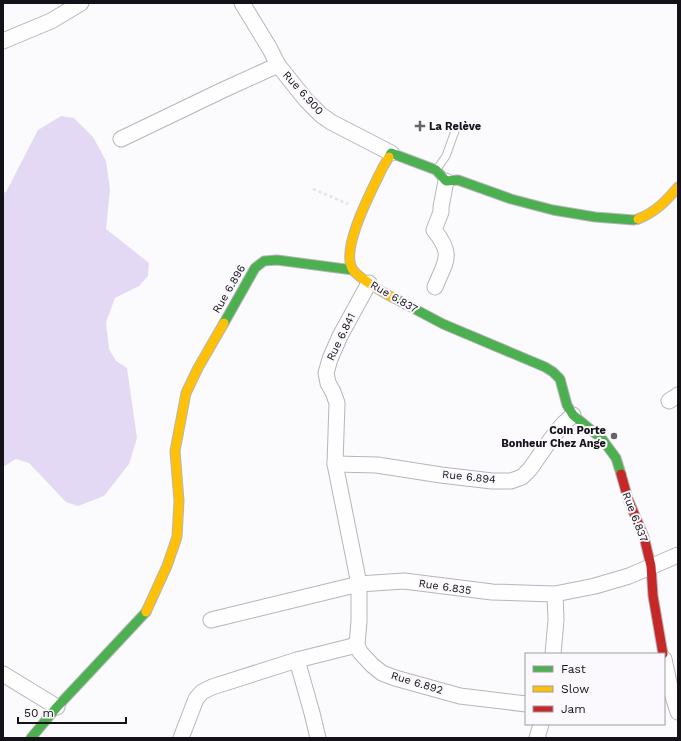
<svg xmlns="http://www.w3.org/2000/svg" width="681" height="741" viewBox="0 0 681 741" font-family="'Work Sans',sans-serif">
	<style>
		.green { fill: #e4d9f4 }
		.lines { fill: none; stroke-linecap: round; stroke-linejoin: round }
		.lane-casing { stroke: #b7b5ba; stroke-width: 9 }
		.street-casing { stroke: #b7b5ba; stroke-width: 17 }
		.fast-casing { stroke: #b7b5ba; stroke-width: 11 }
		.slow-casing { stroke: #b7b5ba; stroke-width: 11 }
		.jam-casing { stroke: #b7b5ba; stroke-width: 11 }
		.path { stroke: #e3e3e4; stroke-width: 2.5; stroke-dasharray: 3 3; stroke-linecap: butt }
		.lane { stroke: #fefeff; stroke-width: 7 }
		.street { stroke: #fefeff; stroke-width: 15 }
		.fast { stroke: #4caf50; stroke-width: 9 }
		.slow { stroke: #ffc107; stroke-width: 9 }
		.jam { stroke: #c62828; stroke-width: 9 }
		.poi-dot { fill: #656368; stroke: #fbf9fe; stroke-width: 1.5 }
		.labels { text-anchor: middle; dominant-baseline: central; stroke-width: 4; stroke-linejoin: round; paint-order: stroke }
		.street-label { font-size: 11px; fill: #141118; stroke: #fbf9fe }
		.poi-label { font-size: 11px; font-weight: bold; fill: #141118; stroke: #fbf9fe; text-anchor: start }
	</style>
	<rect width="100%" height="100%" fill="#fbfafd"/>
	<!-- green -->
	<polygon class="green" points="61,116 74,118 93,137 106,161 110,189 106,229 149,263 148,276 139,286 115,298 106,322 109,349 116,361 127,368 137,438 129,464 104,496 78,506 66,502 29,463 16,459 3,467 3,193 6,192 38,130"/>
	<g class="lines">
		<!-- lane casing -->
		<g class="lane-casing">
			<polyline id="lane" points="437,169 446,156 455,131"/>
		</g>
		<!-- street casing -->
		<g class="street-casing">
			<g id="street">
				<polyline points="242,3 270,49 278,65 306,100 321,115 331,122 391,153"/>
				<polyline points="3,41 51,21 81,3"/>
				<polyline points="121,139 223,90 278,65"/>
				<polyline points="369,283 340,336 330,359 326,373 328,383 333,392 337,403 335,464 359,584 359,621 357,645 360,652 372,665 382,673 395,678 460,696 526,704"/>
				<path d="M 435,287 C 446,260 454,255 434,230 L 441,212 L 441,207 L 446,181"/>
				<polyline points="669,401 678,395"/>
				<polyline points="335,464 377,465 441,475 492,481 511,481 522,477 530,469 551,439 563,424 573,415"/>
				<polyline points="211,620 359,584 404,581 492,592 555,594 595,586 629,576 678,555"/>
				<polyline points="553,654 556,620 555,594"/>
				<polyline points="664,659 670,687 678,712"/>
				<polyline points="297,660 312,713 318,738"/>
				<polyline points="3,674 57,707"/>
				<polyline points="181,738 196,699 202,692 212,687 297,660 357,645"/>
				<polyline points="537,738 541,724"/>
			</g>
		</g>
		<!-- fast casing -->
		<g class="fast-casing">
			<g id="fast">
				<polyline points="389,157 391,153 436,170 446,181 458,180 511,199 553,210 595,217 634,220 638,219"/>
				<polyline points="394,298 443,324 545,367 553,372 560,379 567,405 573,415 602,439 616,458 621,474"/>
				<polyline points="224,323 255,268 264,261 277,260 353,270"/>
				<polyline points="31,738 57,707 146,612"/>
			</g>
		</g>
		<!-- slow casing -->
		<g class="slow-casing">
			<g id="slow">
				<path d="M 389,157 L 383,167 C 373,188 339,250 353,270 C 359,278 385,294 394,298"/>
				<path d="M 638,219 C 656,212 666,201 678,187"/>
				<polyline points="146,612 167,566 177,537 179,501 175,451 186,393 198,368 224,323"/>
			</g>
		</g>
		<!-- jam casing -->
		<g class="jam-casing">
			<polyline id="jam" points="621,474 628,499 644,537 651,566 653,596 663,654"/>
		</g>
		<!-- path -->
		<polyline class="path" points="313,189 348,204"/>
		<!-- lane -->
		<use href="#lane" class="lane"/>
		<!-- street -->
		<use href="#street" class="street"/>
		<!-- fast -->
		<use href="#fast" class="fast"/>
		<!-- slow -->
		<use href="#slow" class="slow"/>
		<!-- jam -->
		<use href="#jam" class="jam"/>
	</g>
	<!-- markers -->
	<g class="poi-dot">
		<path d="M418 120h4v4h4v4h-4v4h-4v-4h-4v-4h4z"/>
		<circle cx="614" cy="436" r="4"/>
	</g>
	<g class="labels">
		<!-- street labels -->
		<g class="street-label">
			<text transform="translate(303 93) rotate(48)">Rue 6.900</text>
			<text transform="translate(229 289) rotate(-60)">Rue 6.896</text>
			<text transform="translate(394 297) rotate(30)">Rue 6.837</text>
			<text transform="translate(341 337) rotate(-64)">Rue 6.841</text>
			<text transform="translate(469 477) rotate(6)">Rue 6.894</text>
			<text transform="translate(635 517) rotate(69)">Rue 6.837</text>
			<text transform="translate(445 587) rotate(8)">Rue 6.835</text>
			<text transform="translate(417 683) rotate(17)">Rue 6.892</text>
		</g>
		<!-- poi labels -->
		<g class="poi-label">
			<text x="429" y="126">La Relève</text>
			<text x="606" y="430" text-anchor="end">Coin Porte<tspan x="606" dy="13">Bonheur Chez Ange</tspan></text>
		</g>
	</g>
	<!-- border -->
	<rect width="681" height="741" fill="none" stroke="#141118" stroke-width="8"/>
	<!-- legend -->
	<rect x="525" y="653" width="140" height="72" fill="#fbf9fe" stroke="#9f9ca2"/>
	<rect x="533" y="666" width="20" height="6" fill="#4caf50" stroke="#9f9ca2"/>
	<text x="561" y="673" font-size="12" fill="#141118">Fast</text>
	<rect x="533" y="686" width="20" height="6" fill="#ffc107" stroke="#9f9ca2"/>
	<text x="561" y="693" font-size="12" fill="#141118">Slow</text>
	<rect x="533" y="706" width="20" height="6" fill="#c62828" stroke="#9f9ca2"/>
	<text x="561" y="713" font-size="12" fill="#141118">Jam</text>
	<!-- scale -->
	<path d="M18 717v6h108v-6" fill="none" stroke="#141118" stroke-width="2"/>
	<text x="24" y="717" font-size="12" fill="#141118" stroke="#fbf9fe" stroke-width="3" paint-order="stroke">50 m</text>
</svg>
